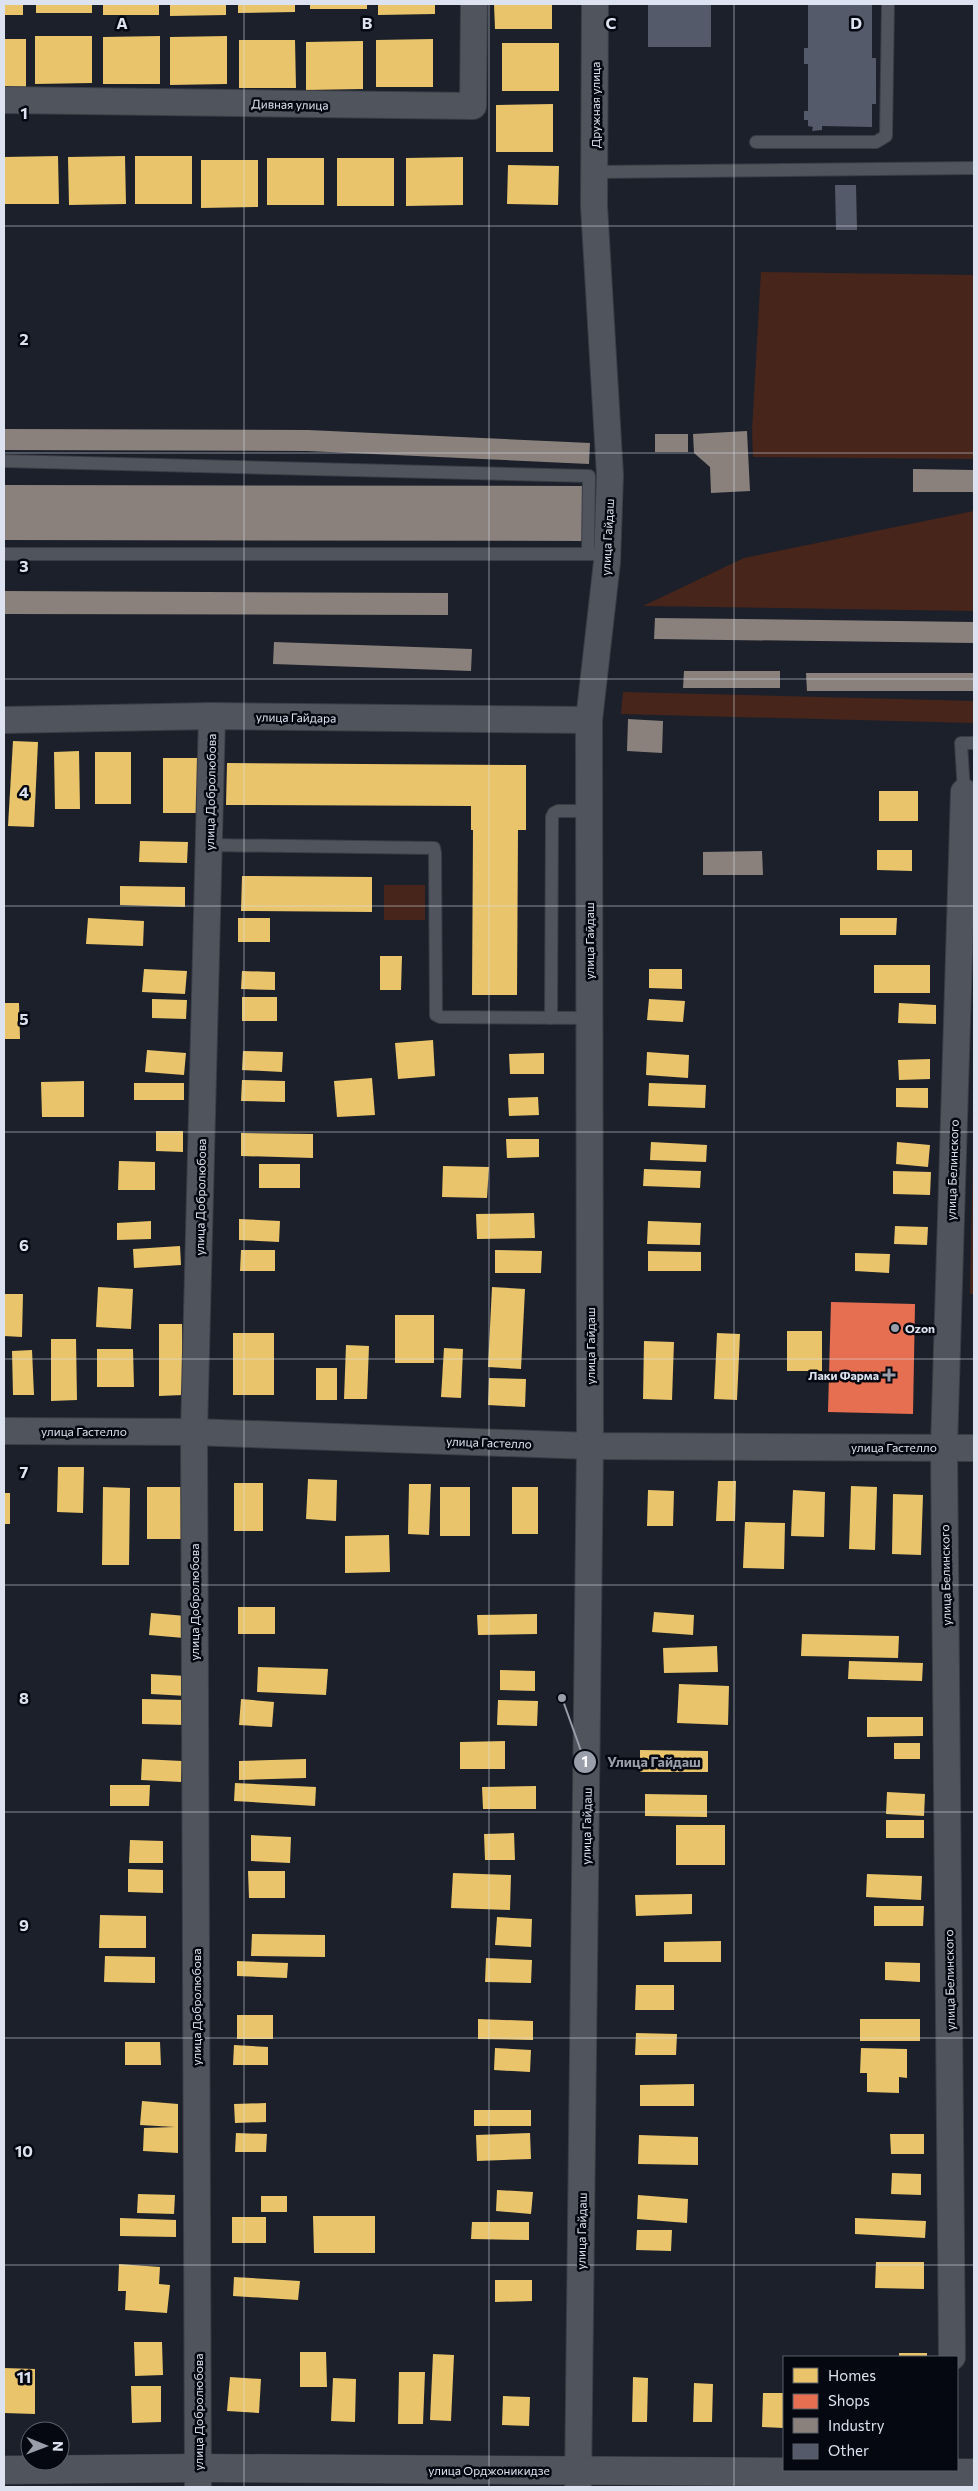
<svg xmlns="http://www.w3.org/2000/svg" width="978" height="2491" viewBox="0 0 978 2491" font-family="Commissioner,sans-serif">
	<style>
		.green { fill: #48251b }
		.homes { fill: #e9c46a }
		.shops { fill: #e76f51 }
		.industry { fill: #8a817c }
		.building { fill: #545a6a }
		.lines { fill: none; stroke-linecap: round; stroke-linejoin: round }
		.lane-casing { stroke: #3a3d46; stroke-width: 14 }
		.street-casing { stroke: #3a3d46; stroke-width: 28 }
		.secondary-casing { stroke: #3a3d46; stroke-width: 29 }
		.lane { stroke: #50545c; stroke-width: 12 }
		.street { stroke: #50545c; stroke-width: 26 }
		.secondary { stroke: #50545c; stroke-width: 28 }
		.grid { fill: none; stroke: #dce2ef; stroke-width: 1; stroke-opacity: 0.55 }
		.poi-dot { fill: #999eaa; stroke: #050810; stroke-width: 2 }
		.labels { text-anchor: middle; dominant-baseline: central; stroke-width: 5; stroke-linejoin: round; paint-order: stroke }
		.street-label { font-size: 12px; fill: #dce2ef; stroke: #050810 }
		.poi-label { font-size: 12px; font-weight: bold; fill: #dce2ef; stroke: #050810; text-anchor: start }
		.grid-label { font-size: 16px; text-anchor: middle; font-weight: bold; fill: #dce2ef; stroke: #050810; stroke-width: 5; stroke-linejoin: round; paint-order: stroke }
		.leader { fill: none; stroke: #999eaa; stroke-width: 2 }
		.callout-dot { fill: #999eaa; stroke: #050810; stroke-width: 2 }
		.mark-label { font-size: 15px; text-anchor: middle; font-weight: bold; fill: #fff }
		.callout-label { font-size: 14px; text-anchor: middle; font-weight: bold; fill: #999eaa; stroke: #050810; stroke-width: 5; stroke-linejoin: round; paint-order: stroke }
	</style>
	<rect width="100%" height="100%" fill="#1c202a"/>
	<!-- green -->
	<g class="green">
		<polygon points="761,272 974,275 974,459 753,457 752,431"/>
		<polygon points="974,511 974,611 643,606 744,558"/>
		<polygon points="623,692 974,701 974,723 621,714"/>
		<rect x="384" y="885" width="41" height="35"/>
		<polygon points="974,1102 974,1294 970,1294"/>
	</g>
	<!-- homes -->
	<g class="homes">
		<rect x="4" y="4" width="19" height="11"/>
		<rect x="36" y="4" width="56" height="9"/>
		<rect x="103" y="4" width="56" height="11"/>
		<polygon points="170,4 226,4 226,15 170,16"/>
		<polygon points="238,4 295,4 295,12 238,13"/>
		<rect x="310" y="4" width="57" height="5"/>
		<polygon points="378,4 435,4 435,14 378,15"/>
		<polygon points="494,4 552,4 552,29 495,29"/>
		<polygon points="35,36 92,36 92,83 35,84"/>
		<polygon points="160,36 160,84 103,84 103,37"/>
		<polygon points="227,36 227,84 170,85 170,37"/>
		<rect x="4" y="39" width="22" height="48"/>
		<polygon points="433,39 433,87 376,87 376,40"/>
		<polygon points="239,40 295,40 296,88 239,88"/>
		<polygon points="363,41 363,89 306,90 306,42"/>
		<rect x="502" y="43" width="57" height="48"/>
		<polygon points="553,104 553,152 496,152 496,105"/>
		<polygon points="58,156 59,204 4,204 4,157"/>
		<polygon points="125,156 126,204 69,205 68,157"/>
		<rect x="135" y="156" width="57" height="48"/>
		<polygon points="463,157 463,205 406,206 406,158"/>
		<rect x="267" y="158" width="57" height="47"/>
		<rect x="337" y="158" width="57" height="48"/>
		<polygon points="201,160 258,160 258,207 201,208"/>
		<polygon points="508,165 559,166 558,205 507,204"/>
		<polygon points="13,741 38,742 34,827 8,826"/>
		<polygon points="79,751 80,809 55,809 54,752"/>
		<rect x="95" y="752" width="36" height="52"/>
		<rect x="163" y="758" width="34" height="55"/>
		<polygon points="227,763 526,765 526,830 518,830 517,995 472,995 473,830 471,830 471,806 226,805"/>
		<rect x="879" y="791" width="39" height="30"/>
		<polygon points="140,841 188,842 187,863 139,862"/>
		<polygon points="877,850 912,850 912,871 877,870"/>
		<polygon points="242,876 372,877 372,912 241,911"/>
		<polygon points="120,886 185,887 185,907 120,905"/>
		<polygon points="88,918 144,921 143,946 86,944"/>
		<rect x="238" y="918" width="32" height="24"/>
		<polygon points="840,918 897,918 896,935 840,935"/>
		<polygon points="380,956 402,956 401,990 380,990"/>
		<rect x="874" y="965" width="56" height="28"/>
		<polygon points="144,969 187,971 185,994 142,992"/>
		<polygon points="649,969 682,969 682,989 649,988"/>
		<polygon points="242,971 275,972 275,990 241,989"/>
		<rect x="242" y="997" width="35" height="24"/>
		<polygon points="152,999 187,1000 186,1019 152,1018"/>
		<polygon points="649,999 685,1001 683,1022 647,1020"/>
		<polygon points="4,1003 19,1003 20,1039 4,1039"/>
		<polygon points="899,1003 936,1005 936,1024 898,1023"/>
		<polygon points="433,1040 435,1076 398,1079 395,1043"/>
		<polygon points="147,1050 186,1053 184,1075 145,1072"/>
		<polygon points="243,1051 283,1052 282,1072 242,1070"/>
		<polygon points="647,1052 689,1055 688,1078 646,1075"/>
		<polygon points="544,1053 544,1074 510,1074 509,1054"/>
		<polygon points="930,1059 930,1079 899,1080 898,1060"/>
		<polygon points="372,1078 375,1115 337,1117 334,1081"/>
		<polygon points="242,1080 285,1081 285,1102 241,1101"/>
		<polygon points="84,1081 84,1117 42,1117 41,1082"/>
		<rect x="134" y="1083" width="50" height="17"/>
		<polygon points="649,1083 706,1085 705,1108 648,1106"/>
		<polygon points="896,1088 928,1088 928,1108 896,1107"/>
		<polygon points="538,1097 539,1115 509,1116 508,1098"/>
		<polygon points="156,1131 183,1131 183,1152 156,1151"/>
		<polygon points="241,1133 313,1134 313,1158 241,1156"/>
		<polygon points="506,1139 539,1139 539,1157 507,1158"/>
		<polygon points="651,1142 707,1145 706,1162 650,1160"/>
		<polygon points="897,1142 930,1145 928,1167 896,1164"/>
		<polygon points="119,1161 155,1162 155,1190 118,1190"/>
		<rect x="259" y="1164" width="41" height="24"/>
		<polygon points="443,1166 489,1167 487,1198 442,1197"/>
		<polygon points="644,1169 701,1171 700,1188 643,1186"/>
		<polygon points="893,1171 931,1172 930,1195 893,1194"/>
		<polygon points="534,1213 535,1238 477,1239 476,1214"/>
		<polygon points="239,1219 280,1221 279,1242 239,1240"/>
		<polygon points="151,1221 151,1239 117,1240 117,1223"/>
		<polygon points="648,1221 701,1223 700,1245 647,1244"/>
		<polygon points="895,1226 928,1227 927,1245 894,1244"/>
		<polygon points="180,1246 181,1265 134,1268 133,1249"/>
		<polygon points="241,1250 275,1250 275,1271 240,1271"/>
		<polygon points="495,1250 542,1251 541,1273 495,1273"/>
		<polygon points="648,1251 701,1252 701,1271 648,1271"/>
		<polygon points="855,1253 890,1254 889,1273 855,1271"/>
		<polygon points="98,1287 133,1289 131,1329 96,1327"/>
		<polygon points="492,1287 525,1289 521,1369 488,1367"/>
		<polygon points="4,1294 23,1294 22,1337 4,1336"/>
		<rect x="395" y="1315" width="39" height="48"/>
		<polygon points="159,1324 182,1324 183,1395 159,1396"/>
		<rect x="787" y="1331" width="35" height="40"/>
		<rect x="233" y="1333" width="41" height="62"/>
		<polygon points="717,1333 740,1334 737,1400 714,1399"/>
		<polygon points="51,1339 76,1339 77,1400 51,1401"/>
		<polygon points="644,1341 674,1342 672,1400 643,1399"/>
		<polygon points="346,1345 369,1346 367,1399 344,1399"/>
		<polygon points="444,1348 463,1349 461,1398 441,1397"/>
		<polygon points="97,1349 133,1349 134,1387 97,1387"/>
		<polygon points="32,1350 34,1395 13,1395 12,1351"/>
		<rect x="316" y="1368" width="21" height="32"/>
		<polygon points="489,1378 526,1379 525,1407 488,1405"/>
		<polygon points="58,1467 84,1467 83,1513 57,1512"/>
		<polygon points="308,1479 337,1480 336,1521 306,1519"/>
		<polygon points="718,1481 736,1481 735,1521 716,1521"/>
		<rect x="234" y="1483" width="29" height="48"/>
		<polygon points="409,1484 431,1484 429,1535 408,1534"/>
		<polygon points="851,1486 877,1487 875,1550 849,1549"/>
		<polygon points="103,1487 130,1488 129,1565 102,1565"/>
		<rect x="147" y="1487" width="37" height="52"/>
		<rect x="440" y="1487" width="30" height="49"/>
		<rect x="512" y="1487" width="26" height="47"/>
		<polygon points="648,1490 674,1491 673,1526 647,1526"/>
		<polygon points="793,1490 825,1492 824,1537 791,1536"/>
		<rect x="4" y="1493" width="6" height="31"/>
		<polygon points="893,1494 923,1495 921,1555 892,1554"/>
		<polygon points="745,1522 785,1523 784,1569 743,1568"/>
		<polygon points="389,1535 390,1572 345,1573 345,1536"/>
		<rect x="238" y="1607" width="37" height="27"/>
		<polygon points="654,1612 694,1615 693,1635 652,1632"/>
		<polygon points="151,1613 186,1616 184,1638 149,1635"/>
		<polygon points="537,1614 537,1634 478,1635 477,1615"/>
		<polygon points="802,1634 899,1636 898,1658 801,1656"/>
		<polygon points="717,1646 718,1672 664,1673 663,1648"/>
		<polygon points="849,1661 923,1663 922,1681 848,1679"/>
		<polygon points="258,1667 328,1669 326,1695 257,1692"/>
		<polygon points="500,1670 535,1671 535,1691 500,1690"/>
		<polygon points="151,1674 187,1676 187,1696 151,1694"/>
		<polygon points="679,1684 729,1686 728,1725 677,1723"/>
		<polygon points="142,1699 185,1700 185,1725 142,1724"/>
		<polygon points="241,1699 274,1702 272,1727 239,1725"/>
		<polygon points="498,1700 538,1701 537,1726 497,1725"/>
		<polygon points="867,1717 923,1717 923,1736 867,1737"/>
		<polygon points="505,1741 505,1769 460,1769 460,1742"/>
		<rect x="894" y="1743" width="26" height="16"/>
		<polygon points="640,1750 708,1751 708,1772 640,1772"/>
		<polygon points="142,1759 182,1761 181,1782 141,1780"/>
		<polygon points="306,1759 306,1778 239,1780 239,1761"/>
		<polygon points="235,1783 316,1787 315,1806 234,1801"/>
		<polygon points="110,1785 150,1785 149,1806 110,1806"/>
		<polygon points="536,1786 536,1809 483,1809 482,1787"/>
		<polygon points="887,1792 925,1794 924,1816 886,1814"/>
		<polygon points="645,1794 707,1795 707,1817 645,1816"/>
		<rect x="886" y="1820" width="38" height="18"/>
		<rect x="676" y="1825" width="49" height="40"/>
		<polygon points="514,1833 515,1860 485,1860 484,1834"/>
		<polygon points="251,1835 291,1837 290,1863 251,1861"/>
		<polygon points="130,1840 163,1841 163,1863 129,1863"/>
		<polygon points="128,1869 163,1870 163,1893 128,1892"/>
		<polygon points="248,1871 285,1871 285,1898 249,1898"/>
		<polygon points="453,1873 511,1875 510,1910 451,1908"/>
		<polygon points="867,1874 922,1876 921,1900 866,1897"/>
		<polygon points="692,1894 692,1914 636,1916 635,1895"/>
		<polygon points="874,1906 924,1906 923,1926 874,1926"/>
		<polygon points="100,1915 146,1916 146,1948 99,1948"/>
		<polygon points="497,1917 532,1919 531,1947 495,1945"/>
		<polygon points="252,1934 325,1935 325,1957 251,1956"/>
		<polygon points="721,1941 721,1962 664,1962 664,1942"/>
		<polygon points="105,1956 155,1957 155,1983 104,1982"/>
		<polygon points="486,1958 532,1960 531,1983 485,1982"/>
		<polygon points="237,1961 288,1963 287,1978 237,1976"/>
		<polygon points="885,1962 920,1963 920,1982 885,1980"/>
		<polygon points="636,1985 674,1985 674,2010 635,2010"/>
		<rect x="237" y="2015" width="36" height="24"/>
		<polygon points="478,2019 533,2021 533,2040 478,2039"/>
		<rect x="860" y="2019" width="60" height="22"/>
		<polygon points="636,2033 677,2034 676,2055 635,2055"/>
		<polygon points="125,2042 160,2042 161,2065 125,2065"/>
		<polygon points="234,2045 268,2047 268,2065 233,2065"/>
		<polygon points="495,2048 531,2050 530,2072 494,2070"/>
		<polygon points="861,2048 907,2049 907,2078 899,2077 899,2093 867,2092 867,2073 860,2073"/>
		<polygon points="694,2084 694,2106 640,2106 640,2085"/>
		<polygon points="142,2101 178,2104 178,2153 143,2151 144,2128 175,2127 140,2125"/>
		<polygon points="266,2103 266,2122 235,2123 234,2104"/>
		<rect x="474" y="2110" width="57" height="16"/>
		<polygon points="236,2133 267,2134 266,2152 235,2152"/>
		<polygon points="530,2133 531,2159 477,2161 476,2135"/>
		<polygon points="890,2134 924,2134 924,2154 891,2154"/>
		<polygon points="639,2135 698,2137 698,2165 638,2164"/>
		<polygon points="892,2173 921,2174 921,2195 891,2194"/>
		<polygon points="497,2190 533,2192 531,2214 496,2211"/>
		<polygon points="138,2194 175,2195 174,2214 137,2213"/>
		<polygon points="638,2195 688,2199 687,2223 637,2219"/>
		<rect x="261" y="2196" width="26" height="16"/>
		<polygon points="313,2216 375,2216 375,2253 314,2253"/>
		<rect x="232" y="2217" width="34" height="26"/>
		<polygon points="120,2218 176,2220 176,2237 120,2236"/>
		<polygon points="855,2218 926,2221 925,2238 855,2234"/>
		<polygon points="472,2222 529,2222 529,2240 471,2239"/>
		<polygon points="637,2230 672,2230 671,2251 636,2250"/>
		<polygon points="876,2262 924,2262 924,2289 875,2288"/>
		<polygon points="119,2264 160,2267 159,2284 170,2285 167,2313 125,2310 126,2291 118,2291"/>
		<polygon points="234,2277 300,2281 298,2300 233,2296"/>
		<polygon points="495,2280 532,2280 532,2301 495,2302"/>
		<polygon points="134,2342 162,2342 163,2375 135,2376"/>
		<polygon points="300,2352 326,2352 327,2387 300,2387"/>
		<rect x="899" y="2353" width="28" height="4"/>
		<polygon points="433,2354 454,2355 451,2421 430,2420"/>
		<polygon points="4,2368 35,2369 35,2414 4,2413"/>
		<polygon points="399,2372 425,2372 423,2424 398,2424"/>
		<polygon points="230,2377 261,2379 259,2413 227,2411"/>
		<polygon points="633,2377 648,2378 647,2422 632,2422"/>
		<polygon points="333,2378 356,2379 355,2422 331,2421"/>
		<polygon points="694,2383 713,2384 712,2422 693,2422"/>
		<polygon points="131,2386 161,2386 161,2422 132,2423"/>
		<polygon points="763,2393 784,2393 784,2428 762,2427"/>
		<polygon points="503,2396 530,2397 529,2426 502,2425"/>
	</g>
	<!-- shops -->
	<polygon class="shops" points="831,1302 915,1304 913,1414 828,1412"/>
	<!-- industry -->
	<g class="industry">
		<polygon points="4,429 308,430 590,443 589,464 307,451 4,450"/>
		<polygon points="747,431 750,491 711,493 710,467 694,453 693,434"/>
		<rect x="655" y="434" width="33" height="18"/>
		<polygon points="913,469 974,470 974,492 913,492"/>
		<polygon points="4,485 584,486 584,541 4,540"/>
		<polygon points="4,591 448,593 448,615 4,614"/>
		<polygon points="655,618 974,622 974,643 654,639"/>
		<polygon points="274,642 472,649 471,671 273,664"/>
		<polygon points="684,671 780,671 780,688 683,688"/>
		<polygon points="806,673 974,673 974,691 807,691"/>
		<polygon points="628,719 663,721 662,753 627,751"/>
		<polygon points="762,851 763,875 703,875 703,852"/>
	</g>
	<!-- building -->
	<g class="building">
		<rect x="648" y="4" width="63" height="43"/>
		<polygon points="808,4 872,4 872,58 876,58 876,104 872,104 872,127 822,126 822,130 812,131 813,127 808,126 808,120 804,120 804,111 808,111 808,64 804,64 804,48 808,48"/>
		<polygon points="835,185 856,185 857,230 836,230"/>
	</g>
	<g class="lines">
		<!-- lane casing -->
		<g class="lane-casing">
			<g id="lane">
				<polyline points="756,142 876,142 886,136 888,4"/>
				<polyline points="594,172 974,168"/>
				<polyline points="4,461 589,476 588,554"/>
				<polyline points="4,554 596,554"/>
				<polyline points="964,792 961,743 974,743"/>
				<polyline points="209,845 434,848 435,853 436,1015 440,1017 590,1018"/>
				<polyline points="551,1018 552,817 554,813 558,811 589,811"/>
			</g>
		</g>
		<!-- street casing -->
		<g class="street-casing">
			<g id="street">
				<polyline points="4,100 473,106 474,4"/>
				<polyline points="4,720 212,716 589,720"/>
				<polyline points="4,1431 194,1432 590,1446 974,1448"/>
				<polyline points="952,2357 944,1447 964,792"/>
				<polyline points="198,2487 194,1432 212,716"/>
				<polyline points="578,2487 590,1446 589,720 607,562 610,475 594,206 595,4"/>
			</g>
		</g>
		<!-- secondary casing -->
		<g class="secondary-casing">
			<polyline id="secondary" points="4,2470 198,2468 974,2473"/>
		</g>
		<!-- lane -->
		<use href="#lane" class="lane"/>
		<!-- street -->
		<use href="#street" class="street"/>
		<!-- secondary -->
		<use href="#secondary" class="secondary"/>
	</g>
	<!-- grid -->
	<path class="grid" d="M 244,4 L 244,2487M 489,4 L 489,2487M 734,4 L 734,2487M 4,226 L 974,226M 4,453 L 974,453M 4,679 L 974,679M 4,906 L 974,906M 4,1132 L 974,1132M 4,1359 L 974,1359M 4,1585 L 974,1585M 4,1812 L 974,1812M 4,2038 L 974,2038M 4,2265 L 974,2265"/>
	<!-- markers -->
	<g class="poi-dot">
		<circle cx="895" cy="1328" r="5"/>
		<path d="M886.5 1367.5h5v5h5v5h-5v5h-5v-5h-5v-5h5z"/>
	</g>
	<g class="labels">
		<!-- street labels -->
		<g class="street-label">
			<text transform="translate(290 104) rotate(1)">Дивная улица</text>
			<text transform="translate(595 105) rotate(-90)">Дружная улица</text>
			<text transform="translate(607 537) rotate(-87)">улица Гайдаш</text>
			<text transform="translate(296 717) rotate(1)">улица Гайдара</text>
			<text transform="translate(210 792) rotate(-89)">улица Добролюбова</text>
			<text transform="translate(589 941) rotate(-90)">улица Гайдаш</text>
			<text transform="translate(952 1170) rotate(-88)">улица Белинского</text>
			<text transform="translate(200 1197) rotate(-89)">улица Добролюбова</text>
			<text transform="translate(590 1346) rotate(-90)">улица Гайдаш</text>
			<text x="84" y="1431">улица Гастелло</text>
			<text transform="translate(489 1442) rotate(2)">улица Гастелло</text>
			<text x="894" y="1447">улица Гастелло</text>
			<text transform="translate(945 1575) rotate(-91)">улица Белинского</text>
			<text transform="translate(194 1602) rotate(-90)">улица Добролюбова</text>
			<text transform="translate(586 1826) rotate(-89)">улица Гайдаш</text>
			<text transform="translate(949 1980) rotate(-91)">улица Белинского</text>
			<text transform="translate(196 2007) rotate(-90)">улица Добролюбова</text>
			<text transform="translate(581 2231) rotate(-89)">улица Гайдаш</text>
			<text transform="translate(198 2412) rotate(-90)">улица Добролюбова</text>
			<text x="489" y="2470">улица Орджоникидзе</text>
		</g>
		<!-- poi labels -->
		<g class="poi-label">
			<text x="905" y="1328">Ozon</text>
			<text x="879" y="1375" text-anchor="end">Лаки Фарма</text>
		</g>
	</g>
	<g class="grid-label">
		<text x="122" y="29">A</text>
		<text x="367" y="29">B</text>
		<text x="611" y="29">C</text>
		<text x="856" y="29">D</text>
		<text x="24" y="119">1</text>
		<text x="24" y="345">2</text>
		<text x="24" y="572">3</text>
		<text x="24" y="798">4</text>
		<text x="24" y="1025">5</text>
		<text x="24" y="1251">6</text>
		<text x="24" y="1478">7</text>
		<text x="24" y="1704">8</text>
		<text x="24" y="1931">9</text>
		<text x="24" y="2157">10</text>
		<text x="24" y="2383">11</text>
	</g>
	<!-- callouts -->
	<path class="leader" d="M562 1698L585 1762"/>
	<g class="callout-dot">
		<circle cx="562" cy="1698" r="5"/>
		<circle cx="585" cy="1762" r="12"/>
	</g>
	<g class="mark-label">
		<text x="585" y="1767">1</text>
	</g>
	<g class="callout-label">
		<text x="654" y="1767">Улица Гайдаш</text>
	</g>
	<!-- border -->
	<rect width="978" height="2491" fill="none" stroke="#dce2ef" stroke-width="10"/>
	<!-- legend -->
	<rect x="783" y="2356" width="175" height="115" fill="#050810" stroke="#5b5f69"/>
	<rect x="793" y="2368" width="25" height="15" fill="#e9c46a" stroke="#5b5f69"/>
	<text x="828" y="2381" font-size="15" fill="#dce2ef">Homes</text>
	<rect x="793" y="2394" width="25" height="15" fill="#e76f51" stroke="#5b5f69"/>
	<text x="828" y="2406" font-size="15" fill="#dce2ef">Shops</text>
	<rect x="793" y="2418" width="25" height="15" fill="#8a817c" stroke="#5b5f69"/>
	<text x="828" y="2431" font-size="15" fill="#dce2ef">Industry</text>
	<rect x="793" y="2444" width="25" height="15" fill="#545a6a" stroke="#5b5f69"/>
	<text x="828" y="2456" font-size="15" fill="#dce2ef">Other</text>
	<!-- north arrow -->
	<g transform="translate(45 2446) rotate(91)"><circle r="24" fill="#050810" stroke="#5b5f69"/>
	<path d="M0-4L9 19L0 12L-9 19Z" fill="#999eaa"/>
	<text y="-8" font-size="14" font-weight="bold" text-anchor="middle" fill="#dce2ef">N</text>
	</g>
</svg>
